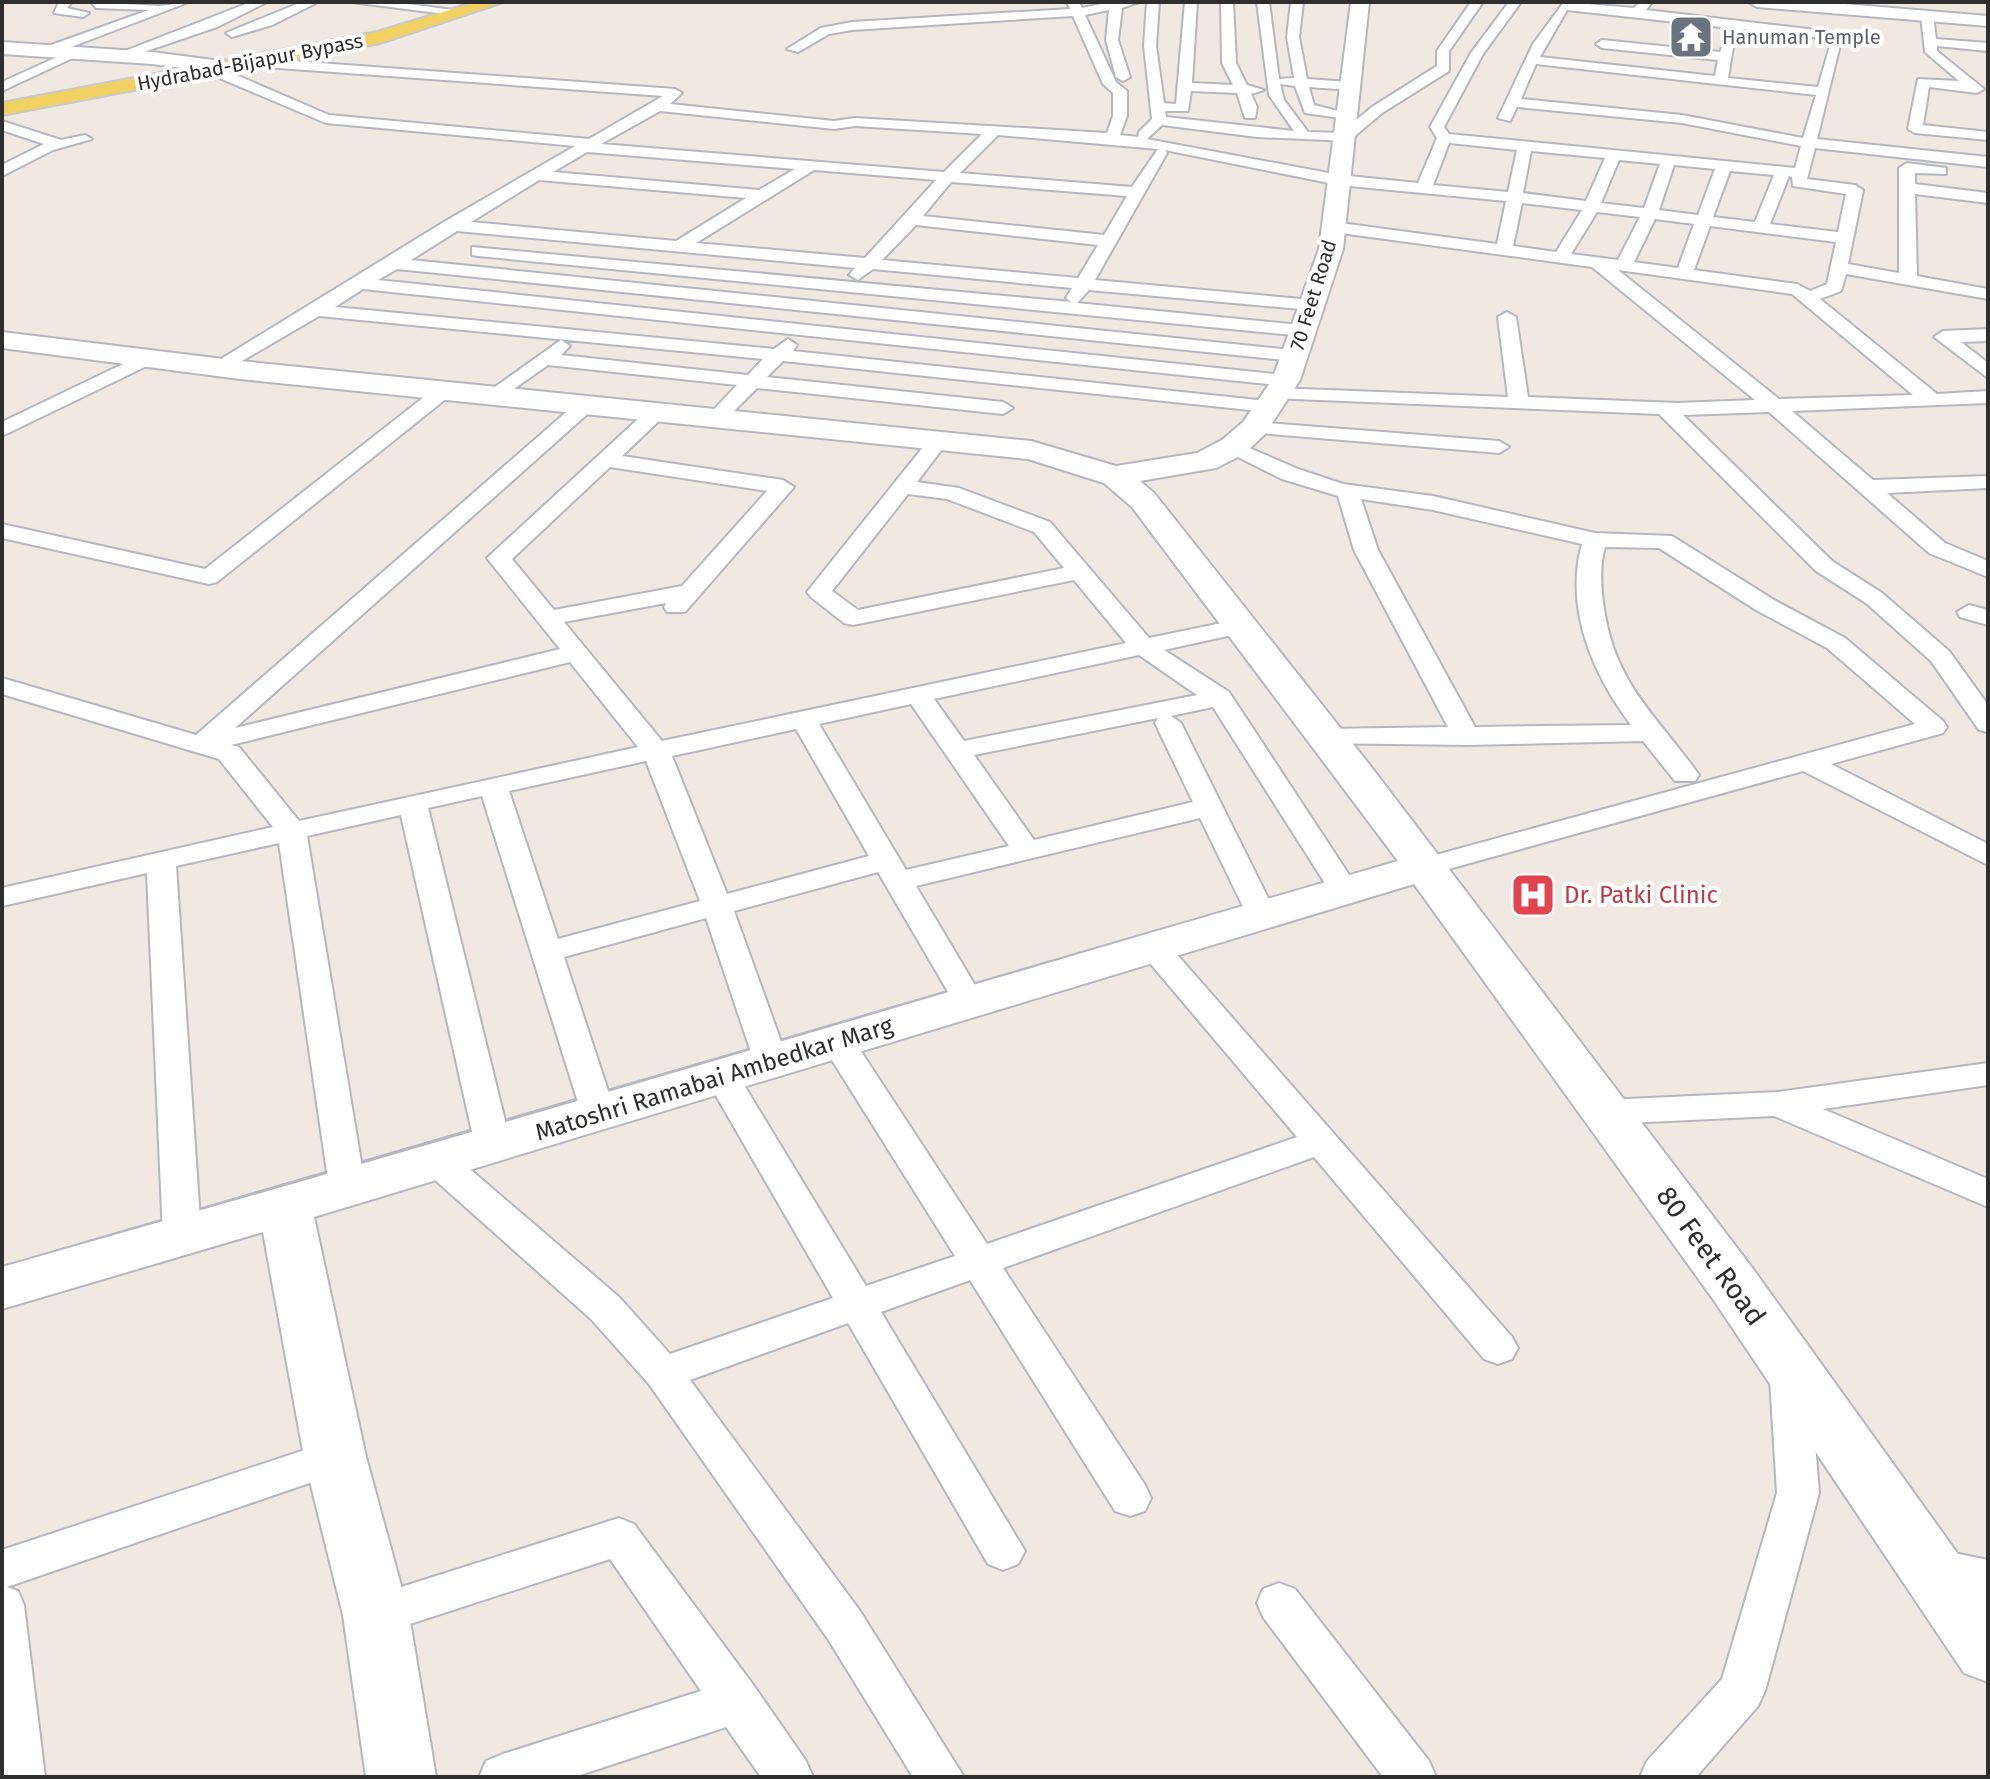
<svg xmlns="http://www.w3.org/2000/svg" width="1990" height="1779" viewBox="0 0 1990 1779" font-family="'Fira Sans',sans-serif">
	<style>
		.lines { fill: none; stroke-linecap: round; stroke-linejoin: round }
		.street-casing { stroke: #b4b7c1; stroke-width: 4 }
		.secondary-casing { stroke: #b4b7c1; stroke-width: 4 }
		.primary-casing { stroke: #c9c9c9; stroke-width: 4 }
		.street { fill: #fff; fill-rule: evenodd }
		.secondary { fill: #fff; fill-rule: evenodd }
		.primary { fill: #f2d163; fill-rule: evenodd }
		.labels { text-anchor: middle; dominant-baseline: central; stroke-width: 8; stroke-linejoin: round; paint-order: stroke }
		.far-worship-label { font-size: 20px; fill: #5b616d; stroke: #fff; text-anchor: start }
		.far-street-label { font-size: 20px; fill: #2e2e2e; stroke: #fff }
		.health-label { font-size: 24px; fill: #be3a42; stroke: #fff; text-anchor: start }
		.street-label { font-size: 24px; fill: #2e2e2e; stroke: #fff }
		.near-street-label { font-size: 28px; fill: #2e2e2e; stroke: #fff }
	</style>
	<rect width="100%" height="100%" fill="#efe9e1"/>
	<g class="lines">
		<!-- street casing -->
		<g class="street-casing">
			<g id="street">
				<polygon points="59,2 72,2 67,8 89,13 83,17 54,13"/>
				<polygon points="91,2 160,6 189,2 50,55 40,55 40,49 149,10 96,8"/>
				<polygon points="251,2 267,2 217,27 123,59 112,56"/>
				<polygon points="302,2 318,2 272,25 232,37 226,33"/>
				<polygon points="351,2 394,2 467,12 461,16"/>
				<path d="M 1067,2 L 1079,2 L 1082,8 L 1111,2 L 1139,2 L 1122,8 L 1118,40 L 1130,77 L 1123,81 L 1116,77 L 1106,40 L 1109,10 L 1085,15 L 1116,82 L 1127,91 L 1127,116 L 1120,135 L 1138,137 L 1139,132 L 1152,119 L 1144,46 L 1147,2 L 1159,2 L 1156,46 L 1164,103 L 1176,104 L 1185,2 L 1197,2 L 1192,83 L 1233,85 L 1222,63 L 1221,2 L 1233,2 L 1236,63 L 1247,85 L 1264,90 L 1251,94 L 1257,107 L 1255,118 L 1245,118 L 1237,93 L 1191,91 L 1188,111 L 1165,111 L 1166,117 L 1294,131 L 1269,95 L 1257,2 L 1269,2 L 1279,79 L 1294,78 L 1287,37 L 1291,2 L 1303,2 L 1299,37 L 1307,79 L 1350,82 L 1357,86 L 1350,90 L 1309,87 L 1314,105 L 1354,115 L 1347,119 L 1305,113 L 1295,86 L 1280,84 L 1284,100 L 1308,132 L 1341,133 L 1372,107 L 1437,66 L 1437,51 L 1471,2 L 1483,2 L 1449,51 L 1449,71 L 1382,113 L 1349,141 L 1257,137 L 1162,125 L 1147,139 L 1339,175 L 1418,183 L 1437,138 L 1430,127 L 1471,53 L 1509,2 L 1521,2 L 1483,54 L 1444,127 L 1449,134 L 1795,168 L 1801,146 L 1682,123 L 1517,107 L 1510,121 L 1498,118 L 1533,44 L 1564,2 L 1634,8 L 1640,2 L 1652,2 L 1646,10 L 1843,33 L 1817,139 L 1988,157 L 1988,167 L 1815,148 L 1807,179 L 1855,185 L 1863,190 L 1848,264 L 1899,273 L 1899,168 L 1907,163 L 1946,168 L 1946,174 L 1915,173 L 1915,184 L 1988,193 L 1988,203 L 1915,194 L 1917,276 L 1988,289 L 1988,299 L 1846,274 L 1841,291 L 1820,299 L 1937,394 L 1988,391 L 1988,403 L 1792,411 L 1873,480 L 1988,476 L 1988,488 L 1887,493 L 1945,543 L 1988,561 L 1988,577 L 1929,553 L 1769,412 L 1683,415 L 1832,561 L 1882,593 L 1949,651 L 1988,705 L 1988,732 L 1979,730 L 1931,661 L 1866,603 L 1816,571 L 1659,414 L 1269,398 L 1266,394 L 1269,390 L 1276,388 L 1508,397 L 1498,317 L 1507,312 L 1516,317 L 1528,397 L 1677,403 L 1755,400 L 1592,267 L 1333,232 L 1325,227 L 1333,222 L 1497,244 L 1506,201 L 1339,185 L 1165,150 L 1167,153 L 1095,280 L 1312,300 L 1321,305 L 1312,310 L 1089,290 L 1077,303 L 1310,326 L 1312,330 L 1303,336 L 478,256 L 472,255 L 472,247 L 1071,302 L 1066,298 L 1072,288 L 873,269 L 858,280 L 849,275 L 855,268 L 457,231 L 411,260 L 1302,351 L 1305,355 L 1295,361 L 397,269 L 378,280 L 1293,376 L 1296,380 L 1293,384 L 1286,386 L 363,289 L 335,307 L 774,349 L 788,339 L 797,345 L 793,351 L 1276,402 L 1279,406 L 1269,412 L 783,361 L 767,377 L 1003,402 L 1013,408 L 1003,414 L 757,388 L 723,422 L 716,424 L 706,418 L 737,385 L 548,365 L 495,402 L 485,396 L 488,392 L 561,340 L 570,346 L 561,355 L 748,375 L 763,359 L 319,316 L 225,371 L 211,371 L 208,367 L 444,222 L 575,146 L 326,123 L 205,72 L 205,66 L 215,66 L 329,115 L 589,139 L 663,96 L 251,66 L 244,62 L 251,58 L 675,89 L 682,93 L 670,104 L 834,121 L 855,118 L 1107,133 L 1113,116 L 1113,93 L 1103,84 L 1073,16 L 852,30 L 829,34 L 798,52 L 787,49 L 821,28 L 852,22 L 1070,9 ZM 1567,10 L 1730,28 L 1720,52 L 1602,40 L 1596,44 L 1602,48 L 1718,60 L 1715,76 L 1540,57 ZM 1742,29 L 1832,39 L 1818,87 L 1728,78 L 1733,47 ZM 1536,64 L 1816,95 L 1803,138 L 1682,115 L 1521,99 ZM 660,111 L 834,129 L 855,126 L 982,134 L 944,172 L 601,144 ZM 998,135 L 1158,149 L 1132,187 L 960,173 ZM 1449,143 L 1517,150 L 1508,192 L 1433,185 ZM 1531,151 L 1605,158 L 1586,201 L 1523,193 ZM 587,152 L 795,169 L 759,190 L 553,172 ZM 1619,160 L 1660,164 L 1644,208 L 1601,203 ZM 1674,165 L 1715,169 L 1698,215 L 1659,210 ZM 814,170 L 936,180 L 865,258 L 696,243 ZM 1730,171 L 1774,175 L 1755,222 L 1713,217 ZM 1789,176 L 1792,177 L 1793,186 L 1846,194 L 1838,232 L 1770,224 ZM 539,180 L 746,198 L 676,241 L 471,222 ZM 951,182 L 1127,196 L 1104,235 L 923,216 ZM 1522,203 L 1582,210 L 1556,252 L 1513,246 ZM 1597,212 L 1640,217 L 1618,260 L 1571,254 ZM 1655,219 L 1694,224 L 1678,268 L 1634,262 ZM 916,225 L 1098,245 L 1078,278 L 882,260 ZM 1710,226 L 1836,242 L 1827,284 L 1810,291 L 1797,284 L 1694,270 ZM 1618,270 L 1792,294 L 1913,395 L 1779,399 Z"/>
				<polygon points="1927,12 1933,16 1936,39 1988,43 1988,51 1937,46 1937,51 1984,89 1977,93 1929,87 1923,125 1988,132 1988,140 1915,133 1908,129 1918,79 1959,81 1925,52 1921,16"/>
				<polygon points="68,52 79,55 2,91 2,82"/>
				<polygon points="2,121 61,140 85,135 92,139 53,150 2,176 2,165 44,144 2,130"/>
				<polygon points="1988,329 1988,341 1961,342 1988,363 1988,378 1934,337 1943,331"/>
				<polygon points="148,352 158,358 155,362 2,436 2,422"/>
				<polygon points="445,384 455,390 452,394 217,582 209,584 2,538 2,524 205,569 438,386"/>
				<path d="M 586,399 L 593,401 L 596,405 L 593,409 L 235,728 L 560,649 L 487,558 L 650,408 L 664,408 L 667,412 L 664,416 L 622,456 L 783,480 L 794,487 L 685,612 L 667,612 L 664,607 L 666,603 L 564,622 L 662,741 L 1126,643 L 1074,580 L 853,625 L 844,623 L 811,597 L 807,592 L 811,587 L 932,436 L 939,434 L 949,440 L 917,482 L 959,488 L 1050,522 L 1149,638 L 1241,619 L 1250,621 L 1253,626 L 1250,631 L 1164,650 L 1229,692 L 1359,890 L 1355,896 L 1333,896 L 1213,707 L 1171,716 L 1181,723 L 1277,916 L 1273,923 L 1251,923 L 1200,818 L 916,886 L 985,1002 L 980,1009 L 969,1012 L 958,1009 L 878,872 L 734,911 L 788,1061 L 783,1069 L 771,1072 L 759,1069 L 754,1061 L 706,918 L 564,957 L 616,1115 L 611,1123 L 599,1127 L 587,1123 L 582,1115 L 482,796 L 428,808 L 511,1145 L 505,1154 L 493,1157 L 481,1154 L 475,1145 L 401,815 L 307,836 L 365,1186 L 360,1195 L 347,1199 L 334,1195 L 329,1186 L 279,843 L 176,866 L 201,1235 L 195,1245 L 182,1249 L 169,1245 L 163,1235 L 147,873 L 2,906 L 2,888 L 273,827 L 219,759 L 2,694 L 2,678 L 196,735 L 579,401 ZM 610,467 L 767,491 L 682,586 L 554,610 L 512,559 ZM 908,494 L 947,499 L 1034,532 L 1064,568 L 858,610 L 832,591 ZM 1139,655 L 1197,695 L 964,741 L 934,699 ZM 570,662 L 638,747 L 299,821 L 239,747 L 231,745 ZM 911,704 L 1009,846 L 906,870 L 819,724 ZM 1158,718 L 1155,723 L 1193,802 L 1034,840 L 974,755 ZM 796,729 L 869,856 L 727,894 L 672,756 ZM 646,761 L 700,901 L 558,939 L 509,791 Z"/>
				<polygon points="1254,422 1499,441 1509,447 1499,453 1247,432 1244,428 1247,424"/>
				<path d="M 1233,441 L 1298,469 L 1343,484 L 1433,496 L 1595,533 L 1672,536 L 1774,600 L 1845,638 L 1943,721 L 1947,727 L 1943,733 L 1831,764 L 1988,844 L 1988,865 L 1803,771 L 1434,873 L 1414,873 L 1409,867 L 1414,861 L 1915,724 L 1827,648 L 1756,610 L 1659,548 L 1605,547 C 1599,567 1601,589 1604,609 C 1615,685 1658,717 1699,775 L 1695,781 L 1675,781 L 1643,741 L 1467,745 L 1316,743 L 1313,737 L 1316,731 L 1326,729 L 1448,727 L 1354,550 L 1338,496 L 1282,479 L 1226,451 L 1223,447 L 1226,443 ZM 1361,499 L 1433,510 L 1582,544 C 1564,608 1593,675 1631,725 L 1475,727 L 1378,550 Z"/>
				<polygon points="1969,605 1988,610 1988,625 1960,617 1957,612"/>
				<polygon points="1155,939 1166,942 1512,1337 1518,1348 1512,1359 1498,1364 1484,1359 1314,1157 1003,1268 1145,1485 1151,1498 1145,1511 1130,1516 1115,1511 970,1280 881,1312 1025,1551 1018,1564 1003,1570 988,1564 848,1323 690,1380 860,1611 964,1777 913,1777 828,1639 649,1384 591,1319 425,1171 420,1162 425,1153 438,1149 451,1153 619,1297 670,1354 833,1298 704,1075 709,1067 721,1064 733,1067 866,1286 955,1256 820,1041 825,1033 837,1030 849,1033 987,1244 1297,1137 1144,956 1139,949 1144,942"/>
				<polygon points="1988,1063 1988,1085 1823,1109 1988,1179 1988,1207 1774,1116 1606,1124 1594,1120 1589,1112 1594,1104 1606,1100 1778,1092"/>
				<polygon points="1790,1363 1804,1368 1810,1379 1819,1493 1765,1691 1758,1706 1696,1777 1640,1777 1647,1761 1722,1679 1777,1493 1770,1379 1776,1368"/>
				<polygon points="335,1440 350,1445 356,1457 350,1469 7,1587 18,1591 24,1605 45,1777 2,1777 2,1550"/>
				<polygon points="619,1518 634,1524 754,1686 806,1761 813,1777 761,1777 726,1727 574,1777 479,1777 486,1761 503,1754 701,1691 610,1559 376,1635 360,1629 354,1615 360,1601 376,1595"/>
				<polygon points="1935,1549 1988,1560 1988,1600 1919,1582 1913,1568 1919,1554"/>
				<polygon points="1279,1583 1295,1589 1429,1761 1436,1777 1383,1777 1263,1617 1257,1603 1263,1589"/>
			</g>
		</g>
		<!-- secondary casing -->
		<g class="secondary-casing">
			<g id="secondary">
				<path d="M 1351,2 L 1369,2 L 1343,249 L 1300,380 L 1265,434 L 1244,454 L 1216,468 L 1140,481 L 1154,493 L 1372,768 L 1753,1269 L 1988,1596 L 1988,1682 L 1964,1673 L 1713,1299 L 1414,884 L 314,1217 L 366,1457 L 409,1615 L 436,1777 L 366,1777 L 343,1615 L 304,1457 L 263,1232 L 2,1309 L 2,1267 C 468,1135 932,996 1398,861 L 1132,507 L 1104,483 L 1028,459 L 240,379 L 2,348 L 2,332 L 240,361 L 1031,441 L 1116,466 L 1197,453 L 1222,440 L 1243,422 L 1272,380 L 1319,249 Z"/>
				<polygon points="1748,2 1821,2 1988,16 1988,26 1757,7"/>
				<polygon points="2,42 152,52 221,61 231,67 221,73 152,64 2,54"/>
			</g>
		</g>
		<!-- primary casing -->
		<g class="primary-casing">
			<polygon id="primary" points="476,2 503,2 380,43 2,115 2,103 377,32"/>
		</g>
		<!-- street -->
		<use href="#street" class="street"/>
		<!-- secondary -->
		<use href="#secondary" class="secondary"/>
		<!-- primary -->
		<use href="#primary" class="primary"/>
	</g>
	<!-- icons -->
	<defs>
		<g id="temple-square" transform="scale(2.3)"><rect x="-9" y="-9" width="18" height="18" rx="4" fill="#6b7280" stroke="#fff"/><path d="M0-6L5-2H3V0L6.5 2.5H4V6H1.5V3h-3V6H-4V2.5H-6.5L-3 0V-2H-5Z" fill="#fff"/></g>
		<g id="hospital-square" transform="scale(2.3)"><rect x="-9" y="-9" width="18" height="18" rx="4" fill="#e0444e" stroke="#fff"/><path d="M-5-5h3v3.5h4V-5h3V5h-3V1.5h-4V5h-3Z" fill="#fff"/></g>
	</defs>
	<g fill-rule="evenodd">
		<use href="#temple-square" x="1691" y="37"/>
		<use href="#hospital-square" x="1533" y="895"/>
	</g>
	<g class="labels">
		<!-- far-worship labels -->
		<g class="far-worship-label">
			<text x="1722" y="37">Hanuman Temple</text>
		</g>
		<!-- far-street labels -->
		<g class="far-street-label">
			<text transform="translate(250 62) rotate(-11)">Hydrabad-Bijapur Bypass</text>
			<text transform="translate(1313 295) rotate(-73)">70 Feet Road</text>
		</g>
		<!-- health labels -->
		<g class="health-label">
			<text x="1564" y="895">Dr. Patki Clinic</text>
		</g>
		<!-- street labels -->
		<g class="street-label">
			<text transform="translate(714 1079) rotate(-17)">Matoshri Ramabai Ambedkar Marg</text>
		</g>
		<!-- near-street labels -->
		<g class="near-street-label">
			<text transform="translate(1711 1256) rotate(54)">80 Feet Road</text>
		</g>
	</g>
	<!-- border -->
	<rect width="1990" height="1779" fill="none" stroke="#2e2e2e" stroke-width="8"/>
</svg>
